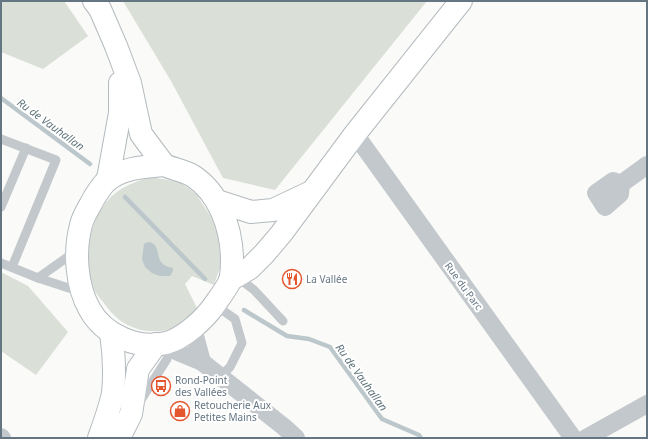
<svg xmlns="http://www.w3.org/2000/svg" width="648" height="439" viewBox="0 0 648 439" font-family="'Noto Sans',sans-serif">
	<style>
		.green { fill: #dadfd7 }
		.water { fill: #bbc7cb }
		.lines { fill: none; stroke-linecap: round; stroke-linejoin: round }
		.stream { stroke: #bbc7cb; stroke-width: 4.5 }
		.secondary-casing { stroke: #b3babf; stroke-width: 24 }
		.lane { stroke: #c3c8cc; stroke-width: 9 }
		.street { stroke: #c3c8cc; stroke-width: 18 }
		.secondary { stroke: #fff; stroke-width: 22 }
		.labels { text-anchor: middle; dominant-baseline: central; stroke-width: 4; stroke-linejoin: round; paint-order: stroke }
		.poi-label { font-size: 10px; fill: #657683; stroke: #fff; text-anchor: start }
		.street-label { font-size: 10px; fill: #657683; stroke: #fff }
		.water-label { font-size: 11px; font-style: italic; fill: #60757c; stroke: #fff }
	</style>
	<rect width="100%" height="100%" fill="#fafaf8"/>
	<!-- green -->
	<g class="green">
		<polygon points="1,1 64,1 88,36 43,69 1,52"/>
		<polygon points="123,1 427,1 275,190 223,178 171,81"/>
		<path d="M 151,177 L 180,182 L 196,194 L 211,217 L 218,236 L 221,265 L 214,285 L 192,276 L 185,284 L 198,310 C 190,317 182,326 171,329 C 145,336 121,327 106,306 C 103,301 98,297 95,291 C 82,262 88,220 111,197 C 122,186 137,181 151,177 Z"/>
		<polygon points="1,272 28,286 68,332 36,375 1,351"/>
	</g>
	<!-- water -->
	<path class="water" d="M 148,242 C 160,243 156,255 161,262 C 164,266 169,267 173,268 L 173,271 L 170,276 L 160,276 L 152,273 L 145,267 L 142,259 L 144,244 Z"/>
	<g class="lines">
		<!-- stream -->
		<g class="stream">
			<polyline points="1,98 90,164"/>
			<polyline points="125,197 205,279"/>
			<polyline points="244,310 287,336 309,339 330,347 382,419 419,435 421,438"/>
		</g>
		<!-- secondary casing -->
		<g class="secondary-casing">
			<g id="secondary">
				<polyline points="94,1 100,9 116,46 130,83 141,134 164,165"/>
				<path d="M 164,165 C 173,169 185,171 193,176 C 219,193 231,227 232,257 C 232,265 232,274 230,281 C 226,289 220,297 215,304 C 205,319 183,339 166,343 C 138,350 104,335 90,310 C 76,286 74,251 81,225 C 83,216 90,206 94,198 C 98,192 103,183 109,179 C 126,167 145,167 164,165 Z"/>
				<polyline points="108,179 120,113 120,83"/>
				<polyline points="217,201 251,212 273,210 309,193"/>
				<polyline points="230,280 250,268 264,254 281,234 355,134 461,1"/>
				<path d="M 99,438 C 104,424 110,408 113,393 C 115,373 114,353 111,333"/>
				<polyline points="119,438 131,414 138,369 156,344"/>
			</g>
		</g>
		<!-- lane -->
		<g class="lane">
			<polyline points="1,139 56,160 12,267"/>
			<polyline points="1,207 26,148"/>
			<polyline points="1,263 38,278 81,292"/>
			<polyline points="237,277 254,290 283,321"/>
			<polyline points="38,278 76,251"/>
			<polyline points="215,305 235,319 242,343 230,367 221,376"/>
			<polyline points="139,403 167,359 169,350 167,345"/>
		</g>
		<!-- street -->
		<g class="street">
			<polyline points="355,134 573,438"/>
			<polyline points="621,184 613,181 596,193 605,207 620,194 621,184 647,165"/>
			<polyline points="193,328 202,362"/>
			<polyline points="166,343 178,352 202,362 284,427 296,438"/>
			<polyline points="1,437 2,438"/>
			<polyline points="586,438 647,404"/>
		</g>
		<!-- secondary -->
		<use href="#secondary" class="secondary"/>
	</g>
	<!-- icons -->
	<defs>
		<g id="restaurant-ring" transform="scale(1)"><circle r="9.5" fill="#fff" stroke="#e4572e" stroke-width="1.5"/><path d="M-5-6h1v4h1v-4h1v4h1v-4h1v5L-1.5 .5V6h-2V.5L-5-1ZM5-6V6H3V1.5H1.5Q1.5-4 5-6Z" fill="#e4572e"/></g>
		<g id="bus-ring" transform="scale(1)"><circle r="9.5" fill="#fff" stroke="#e4572e" stroke-width="1.5"/><path d="M-5-6H5V4H4V6H2V4H-2V6H-4V4H-5ZM-3.5-4V0h7V-4ZM-3.5 1.2v1.5H-2V1.2ZM2 1.2v1.5H3.5V1.2Z" fill="#e4572e"/></g>
		<g id="shop-ring" transform="scale(1)"><circle r="9.5" fill="#fff" stroke="#e4572e" stroke-width="1.5"/><path d="M-5-2.5h2.3a2.7 3.5 0 0 1 5.4 0H5L5.5 6h-11ZM-1.5-2.5h3a1.5 2.3 0 0 0-3 0Z" fill="#e4572e"/></g>
	</defs>
	<g fill-rule="evenodd">
		<use href="#restaurant-ring" x="292" y="279"/>
		<use href="#bus-ring" x="161" y="386"/>
		<use href="#shop-ring" x="180" y="411"/>
	</g>
	<g class="labels">
		<!-- poi labels -->
		<g class="poi-label">
			<text x="306" y="279">La Vallée</text>
			<text x="175" y="380">Rond-Point<tspan x="175" dy="12">des Vallées</tspan></text>
			<text x="194" y="405">Retoucherie Aux<tspan x="194" dy="12">Petites Mains</tspan></text>
		</g>
		<!-- street labels -->
		<g class="street-label">
			<text transform="translate(464 286) rotate(54)">Rue du Parc</text>
		</g>
		<!-- water labels -->
		<g class="water-label">
			<text transform="translate(51 124) rotate(36)">Ru de Vauhallan</text>
			<text transform="translate(362 377) rotate(54)">Ru de Vauhallan</text>
		</g>
	</g>
	<!-- border -->
	<rect width="648" height="439" fill="none" stroke="#657683" stroke-width="4"/>
</svg>
